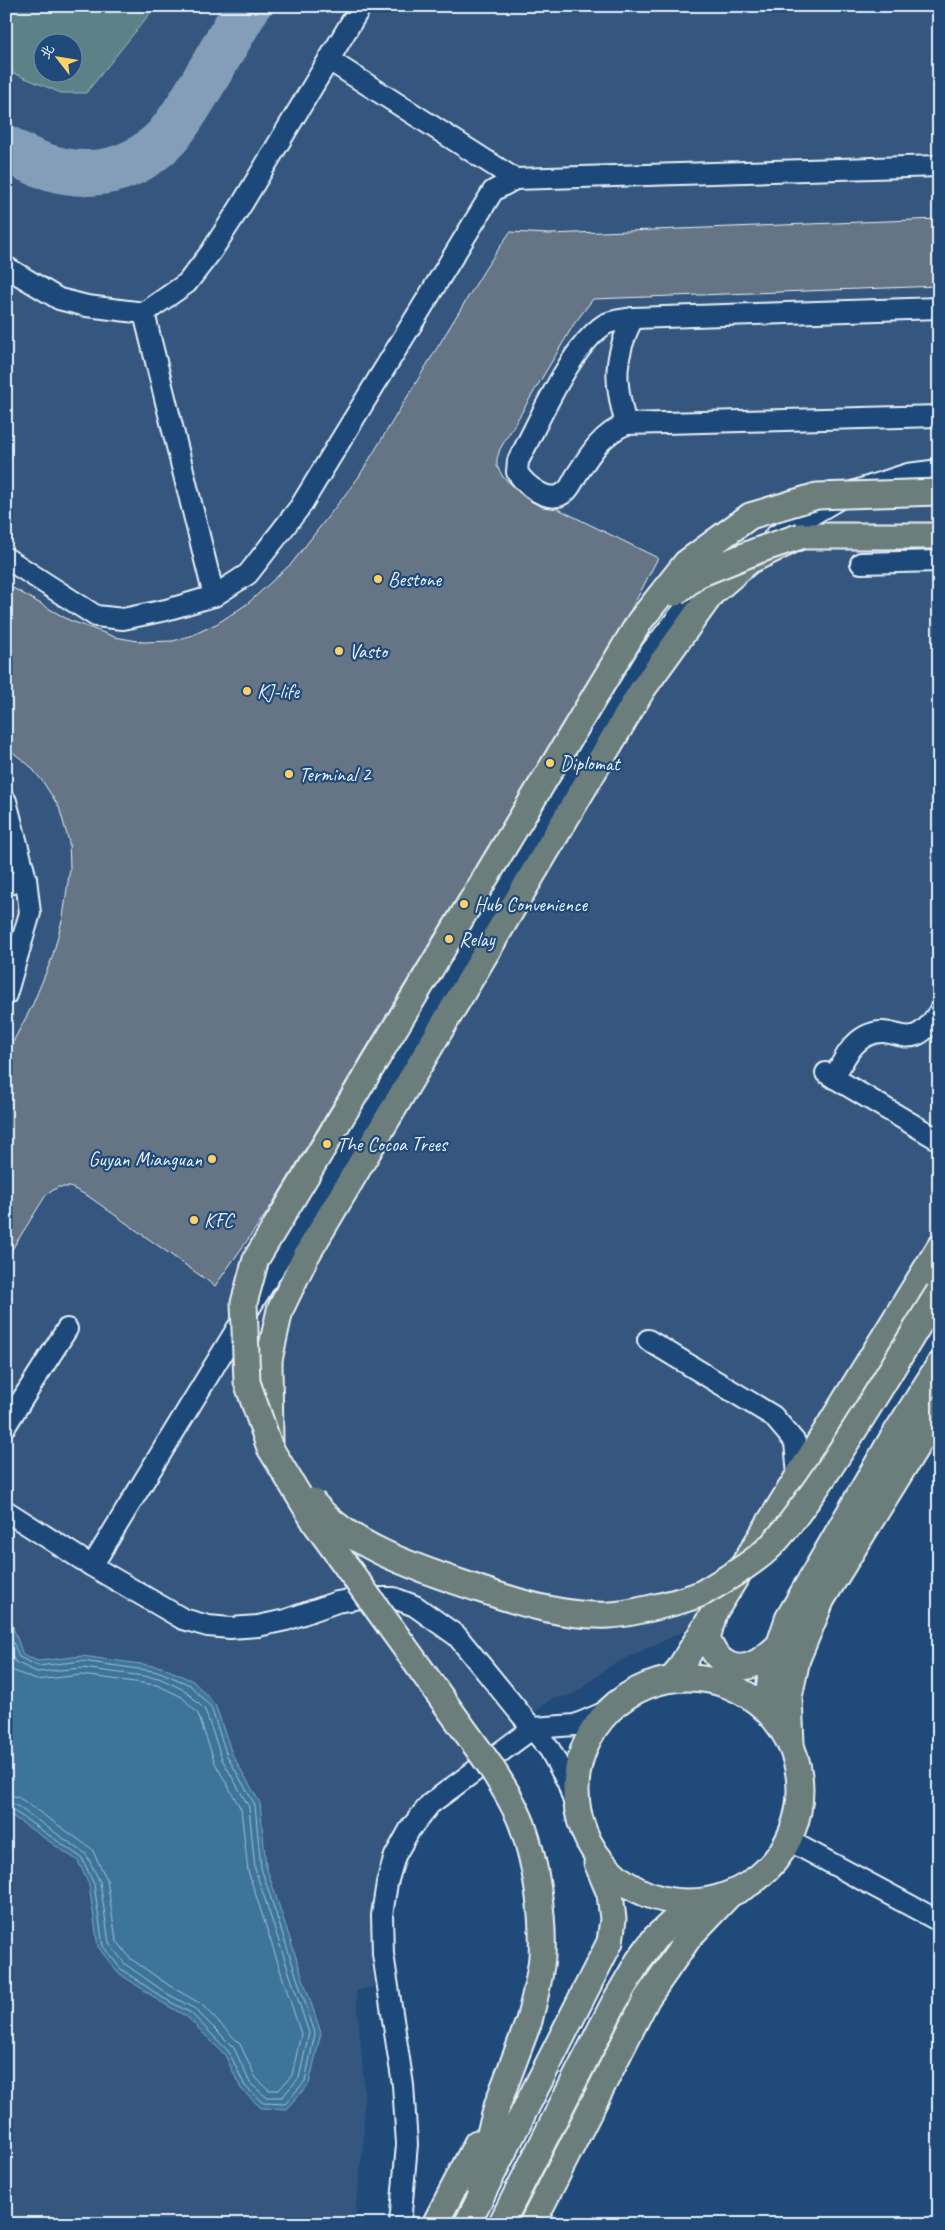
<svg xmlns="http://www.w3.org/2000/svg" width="945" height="2230" viewBox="0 0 945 2230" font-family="Caveat,'LXGW WenKai TC',sans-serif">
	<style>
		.built { fill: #34577e; fill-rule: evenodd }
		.green { fill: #5b8187; stroke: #a2b9c0; fill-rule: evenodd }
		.water { fill: #3e759a; stroke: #82a7c0 }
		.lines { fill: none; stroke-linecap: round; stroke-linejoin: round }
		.shore { stroke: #a4bfd2; stroke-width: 1 }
		.taxiway { stroke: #849eb9; stroke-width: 46 }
		.building { fill: #667586; stroke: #e8f1f8 }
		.minor-casing { stroke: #e8f1f8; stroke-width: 24 }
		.major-casing { stroke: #e8f1f8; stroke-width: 29 }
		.minor { stroke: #1f4a7a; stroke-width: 20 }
		.major { stroke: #6c7e7c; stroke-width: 25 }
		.major-bridge-casing { stroke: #e8f1f8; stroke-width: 29; stroke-linecap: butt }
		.major-bridge { stroke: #6c7e7c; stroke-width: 25 }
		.poi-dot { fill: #ffd166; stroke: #1f4a7a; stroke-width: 2 }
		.labels { text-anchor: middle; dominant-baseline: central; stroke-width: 4.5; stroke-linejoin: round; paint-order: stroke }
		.poi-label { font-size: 20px; fill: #e8f1f8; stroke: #1f4a7a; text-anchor: start }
	</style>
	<rect width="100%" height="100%" fill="#1f4a7a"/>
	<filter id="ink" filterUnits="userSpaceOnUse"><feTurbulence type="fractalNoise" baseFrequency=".02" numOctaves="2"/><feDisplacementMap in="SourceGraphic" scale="10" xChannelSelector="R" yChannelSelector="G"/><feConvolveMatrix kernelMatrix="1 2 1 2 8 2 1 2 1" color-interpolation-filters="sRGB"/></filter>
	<g filter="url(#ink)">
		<!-- built -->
		<path class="built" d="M 6,6 L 939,6 L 939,1227 L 735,1564 L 692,1624 L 680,1633 L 612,1665 L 575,1693 L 566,1697 L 553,1698 L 467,1765 L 403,1827 L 381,1866 L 372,1899 L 371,1955 L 374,1987 L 356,1991 L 364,2082 L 364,2137 L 354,2224 L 6,2224 ZM 42,42 L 72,42 L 72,72 L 42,72 Z"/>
		<!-- green -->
		<path class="green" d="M 6,6 L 156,6 L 86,93 L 61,93 L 6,70 ZM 42,42 L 72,42 L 72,72 L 42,72 Z"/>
		<!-- water -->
		<polygon class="water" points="6,1617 12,1624 23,1655 38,1661 82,1656 162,1667 193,1681 215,1704 232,1754 260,1803 266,1866 321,2033 309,2084 286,2109 261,2108 241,2089 225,2055 187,2017 161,2002 117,1972 98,1947 89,1885 78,1861 6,1812"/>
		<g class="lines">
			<!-- shore -->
			<g class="shore">
				<polyline points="6,1625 19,1657 38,1666 82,1661 160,1672 190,1685 211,1707 227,1756 255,1805 261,1868 315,2033 305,2081 285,2104 263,2103 245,2086 229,2052 191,2013 163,1998 121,1969 103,1946 94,1884 82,1858 11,1809 6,1808"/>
				<polyline points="6,1641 15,1662 37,1672 82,1668 159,1678 186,1691 205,1710 222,1759 249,1807 255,1869 309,2033 299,2078 282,2097 266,2097 250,2083 234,2048 195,2009 166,1993 125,1964 109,1943 100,1882 86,1854 14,1804 6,1802"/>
				<polyline points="6,1662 14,1671 36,1680 82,1675 157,1685 182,1697 198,1714 215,1763 241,1809 248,1871 301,2034 292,2075 279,2090 269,2090 256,2078 240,2044 201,2004 170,1986 131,1959 116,1940 107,1880 92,1849 18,1797 6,1794"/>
			</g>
			<!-- taxiway -->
			<path class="taxiway" d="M 6,148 C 60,180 119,186 166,138 C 181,121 192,101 204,81 C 219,56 233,31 248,6"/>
		</g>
		<!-- building -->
		<polygon class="building" points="939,219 939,286 593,299 574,324 500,449 497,459 497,466 503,477 532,502 543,507 556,508 658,558 633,606 268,1211 215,1286 88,1196 70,1187 58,1187 46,1195 6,1259 6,1055 32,1006 52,958 63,917 70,868 69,842 59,807 43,782 30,766 6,747 6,584 69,620 115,637 143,642 173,641 193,635 218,623 247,604 292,563 358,478 485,269 510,232 549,234"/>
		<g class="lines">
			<!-- minor casing -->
			<g class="minor-casing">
				<g id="minor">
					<polyline points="329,60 515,179"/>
					<polyline points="6,267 59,299 87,306 144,313 187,283 211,252 242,204 361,6"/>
					<path d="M 939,308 L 633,318 C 624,320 612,320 604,325 C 570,347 538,424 518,461 L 517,472 C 525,485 550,506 565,492 C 570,489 573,481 576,476 C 590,454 601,435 626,424 L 939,416"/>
					<polyline points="144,313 214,596"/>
					<path d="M 626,424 C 614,382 613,358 633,318"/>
					<polyline points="774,537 849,493 908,474 939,470"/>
					<polyline points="6,558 96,616 123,619 166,610 214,596 248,574 300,507 493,191 515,179 939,166"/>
					<polyline points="861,563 939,561"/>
					<polyline points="6,801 26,879 30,913 6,995"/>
					<polyline points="6,885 26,879"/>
					<polyline points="826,1073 939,1140"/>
					<path d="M 834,1078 C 842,1063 850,1044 866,1036 C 897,1020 908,1060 939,1012"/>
					<polyline points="648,1340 773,1416 795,1442 798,1475"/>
					<polyline points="6,1425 67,1329"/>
					<polyline points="6,1511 92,1566"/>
					<polyline points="578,1814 568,1783 550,1750 457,1636 415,1606 394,1598 362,1598 337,1602 286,1620 258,1626 230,1628 208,1626 183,1619 92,1566 651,651 701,588 715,577"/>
					<polyline points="788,1840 939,1921"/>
					<polyline points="400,2224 407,2144 403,2085 383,1954 382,1915 387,1883 395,1856 410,1829 430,1804 533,1728 575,1725 608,1711"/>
				</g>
			</g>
			<!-- major casing -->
			<g class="major-casing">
				<g id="major">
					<polyline points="270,1442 269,1360 280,1310 306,1256 642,690 712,593 749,561 801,536 939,536"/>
					<path d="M 713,1617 L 707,1639 C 710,1644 713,1652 717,1656 C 740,1680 763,1661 781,1643"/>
					<circle cx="688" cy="1790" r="112"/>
					<polyline points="673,1679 939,1248"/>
					<polyline points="773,1716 769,1693 771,1670 788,1619 889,1444 939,1365"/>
					<polyline points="791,1743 789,1697 797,1659 822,1599 939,1410"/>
					<polyline points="477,2183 498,2103 529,2021"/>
					<polyline points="435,2224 477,2143"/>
					<polyline points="467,2224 610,1942 613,1919 610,1894 597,1863"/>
					<polyline points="501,2224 614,2003 639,1960 655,1938 693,1903"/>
					<polyline points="532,2224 647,1998 690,1936 730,1894"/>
				</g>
			</g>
			<!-- minor -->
			<use href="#minor" class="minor"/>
			<!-- major -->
			<use href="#major" class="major"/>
			<!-- major-bridge casing -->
			<g class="major-bridge-casing">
				<g id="major-bridge">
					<polyline points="675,593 697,575 759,550 801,536"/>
					<path d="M 312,1501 C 350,1548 423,1570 479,1589 C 520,1603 565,1617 610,1615 C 629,1614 687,1601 704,1592 C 723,1581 745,1568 762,1554 C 781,1539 801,1508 816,1488 C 860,1425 898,1357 939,1292"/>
					<path d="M 529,2021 C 534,2000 540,1979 542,1957 C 544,1916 536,1863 522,1824 C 514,1803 501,1783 489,1764 L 316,1524 L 270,1448 L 247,1382 L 244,1303 L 256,1259 L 640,621 L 686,563 L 750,516 L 817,496 L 939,492"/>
				</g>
			</g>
			<!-- major-bridge -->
			<use href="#major-bridge" class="major-bridge"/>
		</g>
	</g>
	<!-- markers -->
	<g class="poi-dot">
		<circle cx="378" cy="579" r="5"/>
		<circle cx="339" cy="651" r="5"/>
		<circle cx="247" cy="691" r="5"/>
		<circle cx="550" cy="763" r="5"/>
		<circle cx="289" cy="774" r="5"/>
		<circle cx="464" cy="904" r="5"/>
		<circle cx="449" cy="939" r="5"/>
		<circle cx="327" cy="1144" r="5"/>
		<circle cx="212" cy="1159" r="5"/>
		<circle cx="194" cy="1220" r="5"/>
	</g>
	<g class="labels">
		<!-- poi labels -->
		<g class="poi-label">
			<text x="388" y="579">Bestone</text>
			<text x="349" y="651">Vasto</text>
			<text x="257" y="691">KJ-life</text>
			<text x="560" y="763">Diplomat</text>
			<text x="299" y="774">Terminal 2</text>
			<text x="474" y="904">Hub Convenience</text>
			<text x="459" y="939">Relay</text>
			<text x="337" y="1144">The Cocoa Trees</text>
			<text x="202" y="1159" text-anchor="end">Guyan Mianguan</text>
			<text x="204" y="1220">KFC</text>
		</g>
	</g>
	<!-- margin -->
	<rect width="945" height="2230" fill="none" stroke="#1f4a7a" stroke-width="25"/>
	<rect x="12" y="12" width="920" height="2205" fill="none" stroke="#e8f1f8" stroke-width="2" filter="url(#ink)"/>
	<!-- north arrow -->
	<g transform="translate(58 58) rotate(301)"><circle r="24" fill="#1f4a7a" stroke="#6f8dac"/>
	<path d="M0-4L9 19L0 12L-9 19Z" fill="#ffd166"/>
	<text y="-8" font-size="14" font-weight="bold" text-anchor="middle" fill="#e8f1f8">北</text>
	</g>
</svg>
